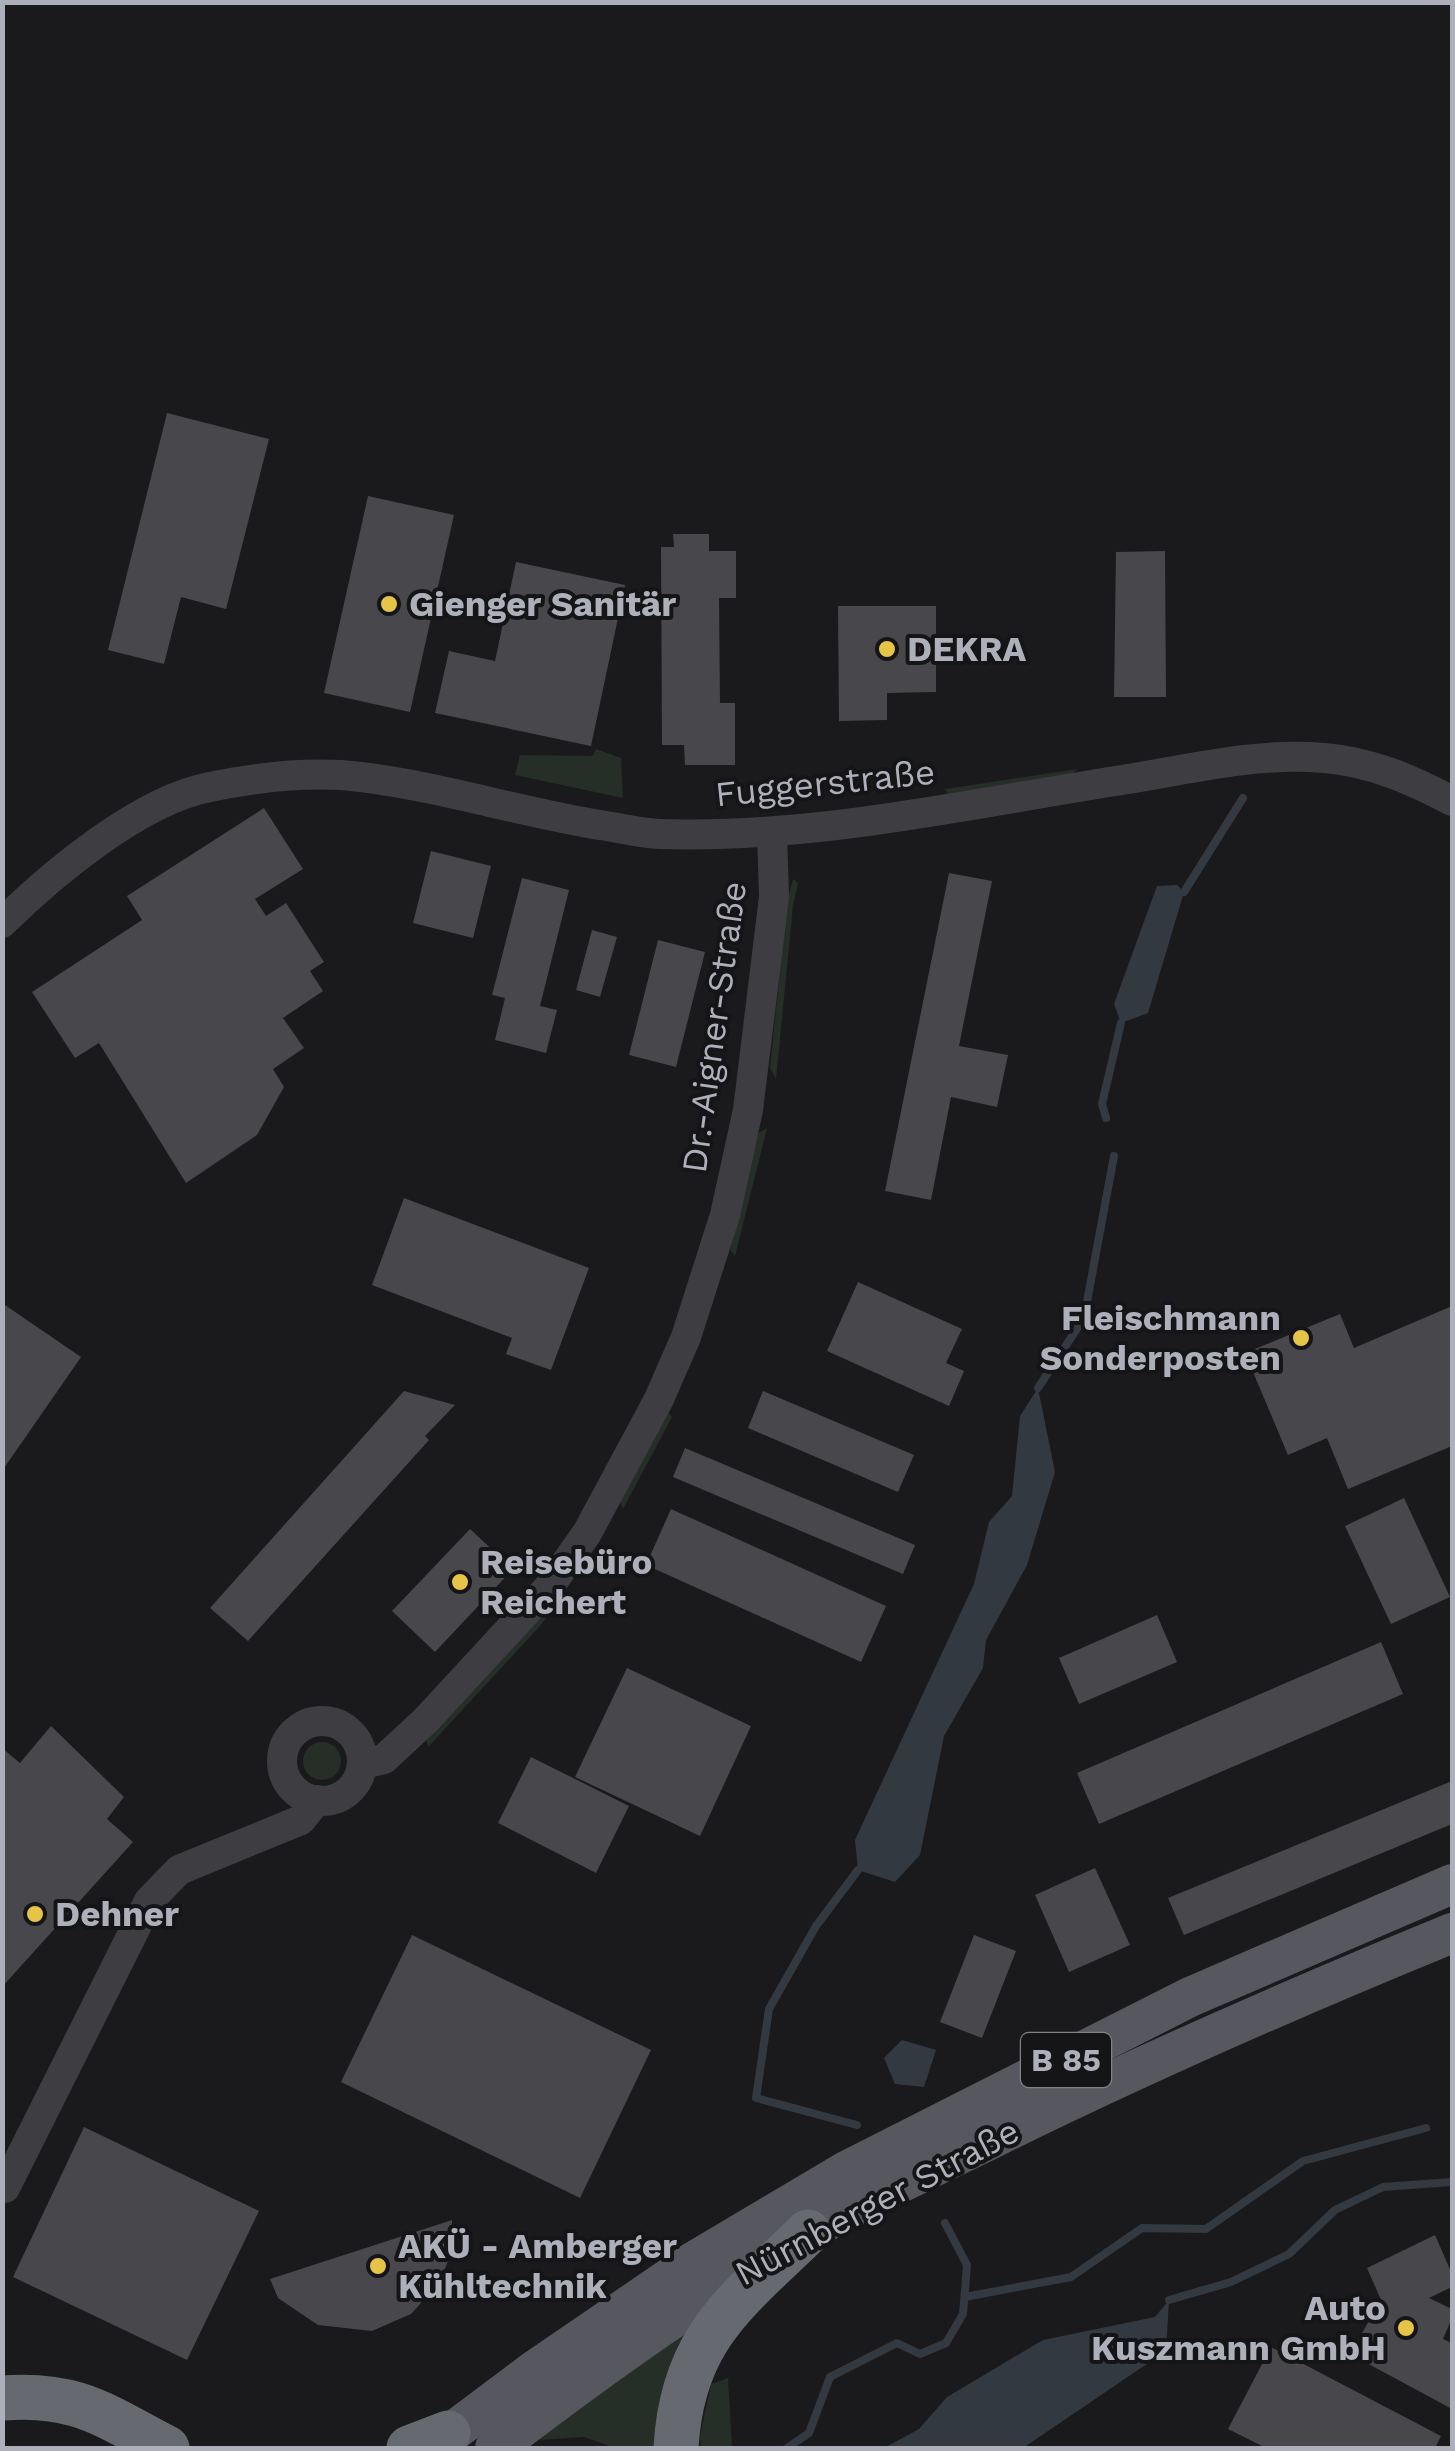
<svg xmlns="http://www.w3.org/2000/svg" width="1455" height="2451" viewBox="0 0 1455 2451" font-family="'Work Sans',sans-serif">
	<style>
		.green { fill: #262e28 }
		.water { fill: #323941 }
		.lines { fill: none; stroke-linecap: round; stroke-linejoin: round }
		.stream { stroke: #323941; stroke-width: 8 }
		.building { fill: #47474c }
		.minor { stroke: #3d3d42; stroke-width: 30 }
		.major { stroke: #57585f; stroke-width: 40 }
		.highway { stroke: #676971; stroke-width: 45 }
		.poi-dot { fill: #e5c448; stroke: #151517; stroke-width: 4 }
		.labels { text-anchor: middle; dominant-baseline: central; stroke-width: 8; stroke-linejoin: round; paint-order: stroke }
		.shield { fill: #151517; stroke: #7f8189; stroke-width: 2.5 }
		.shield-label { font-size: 32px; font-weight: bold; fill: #adafba }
		.poi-label { font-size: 35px; font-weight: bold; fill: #adafba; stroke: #151517; text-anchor: start }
		.street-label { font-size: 35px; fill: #adafba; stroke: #151517 }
	</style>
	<rect width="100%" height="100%" fill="#1a1a1c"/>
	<!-- green -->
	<g class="green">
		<polygon points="596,749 621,758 623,798 515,775 520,755 593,756"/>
		<polygon points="1078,769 1068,777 950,796 945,789"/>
		<polygon points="793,879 798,883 793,906 776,1079 770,1068 787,903"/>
		<polygon points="767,1128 735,1256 730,1250 757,1134"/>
		<polygon points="668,1412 672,1417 623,1509 620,1501"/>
		<polygon points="544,1608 551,1612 540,1626 428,1747 426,1739"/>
		<circle cx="322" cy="1761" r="19"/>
		<polygon points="700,2315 661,2448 616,2448 584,2437 537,2440"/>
		<polygon points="728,2378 732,2448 701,2448 700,2436 711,2384"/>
	</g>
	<!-- water -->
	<g class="water">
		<polygon points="1177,885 1184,892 1148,1013 1121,1023 1114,1004 1157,886"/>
		<polygon points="1038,1388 1055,1472 1027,1565 986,1640 983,1668 944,1736 920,1855 895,1882 858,1870 855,1840 974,1584 989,1522 1012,1496 1020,1416"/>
		<polygon points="902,2040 936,2050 924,2087 895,2084 884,2058"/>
		<polygon points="1169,2300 1166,2351 1023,2448 884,2448 919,2429 947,2397 1043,2340 1155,2317"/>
	</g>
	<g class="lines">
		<!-- stream -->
		<g class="stream">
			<polyline points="1184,892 1243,798"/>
			<polyline points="1106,1118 1102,1104 1121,1023"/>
			<polyline points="1038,1388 1084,1318 1114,1156"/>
			<polyline points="857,2125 756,2098 769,2009 816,1926 858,1870"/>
			<polyline points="965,2297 1071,2277 1142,2228 1206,2229 1303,2161 1426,2128"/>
			<polyline points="1169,2300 1231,2282 1289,2254 1335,2210 1383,2187 1452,2182"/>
			<polyline points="787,2448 809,2433 830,2377 897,2343 920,2354 946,2343 963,2314 967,2265 945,2223"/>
		</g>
	</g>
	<!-- building -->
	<g class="building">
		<polygon points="167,413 269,439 226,609 181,597 164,664 108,650"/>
		<polygon points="368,496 454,515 410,712 324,693"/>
		<polygon points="673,534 709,534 709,551 736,551 736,598 719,598 720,703 735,703 735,765 685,765 684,745 662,745 661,547 674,547"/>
		<polygon points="1165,551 1166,697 1114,697 1116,552"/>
		<polygon points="516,562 625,585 591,746 435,713 449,651 495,661"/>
		<polygon points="838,606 936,606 936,692 887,693 887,720 839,721"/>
		<polygon points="264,808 303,869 255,899 266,916 286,903 324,962 310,971 323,991 283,1018 304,1048 273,1069 284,1087 257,1135 186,1183 99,1043 75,1058 32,992 142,920 127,896"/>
		<polygon points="431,851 491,866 473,938 413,923"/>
		<polygon points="949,873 992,881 959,1046 1008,1055 997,1107 951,1097 931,1200 885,1191"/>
		<polygon points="522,878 569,890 540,1006 557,1010 546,1053 495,1040 505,998 492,995"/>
		<polygon points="592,930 617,937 600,997 576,990"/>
		<polygon points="658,940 705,952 676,1067 629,1055"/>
		<polygon points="404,1198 589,1268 551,1370 506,1354 512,1338 372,1285"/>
		<polygon points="858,1282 962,1329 946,1363 964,1371 949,1406 827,1351"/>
		<polygon points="2,1303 81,1357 2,1471"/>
		<polygon points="1452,1306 1452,1446 1348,1489 1327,1438 1288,1455 1245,1353 1340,1314 1354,1348"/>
		<polygon points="404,1391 455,1405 425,1436 429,1440 248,1641 210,1608"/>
		<polygon points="763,1391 914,1455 898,1492 748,1428"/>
		<polygon points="685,1448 915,1545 903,1574 673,1477"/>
		<polygon points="1404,1498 1450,1597 1391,1624 1345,1526"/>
		<polygon points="671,1509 886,1606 861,1662 646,1565"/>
		<polygon points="470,1529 513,1569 435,1652 392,1611"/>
		<polygon points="1157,1615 1177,1662 1079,1704 1059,1658"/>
		<polygon points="1381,1642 1403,1694 1099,1824 1077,1773"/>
		<polygon points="627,1668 751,1726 700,1836 575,1777"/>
		<polygon points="51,1726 124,1797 107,1819 133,1842 2,1987 2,1748 20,1763"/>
		<polygon points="531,1757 629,1806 596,1873 498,1823"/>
		<polygon points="1452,1781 1452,1824 1184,1935 1168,1898"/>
		<polygon points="1095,1868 1130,1945 1069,1972 1035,1895"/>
		<polygon points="412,1935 651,2050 580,2198 341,2082"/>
		<polygon points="974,1935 1016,1951 982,2038 940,2022"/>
		<polygon points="84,2127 259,2211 187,2360 13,2277"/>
		<polygon points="452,2220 451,2253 440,2282 411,2314 372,2331 318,2325 278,2298 270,2279"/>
		<polygon points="1435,2235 1452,2274 1452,2287 1429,2298 1452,2309 1452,2318 1443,2339 1452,2343 1452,2409 1350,2354 1381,2300 1367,2268"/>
		<polygon points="1271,2347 1441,2436 1435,2448 1266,2448 1228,2429"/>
	</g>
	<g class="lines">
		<!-- minor -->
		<g class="minor">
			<path d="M 2,923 C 52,874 140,800 210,787 C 259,777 312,771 361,777 C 442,787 520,812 600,825 C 620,828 640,833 660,834 C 817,839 973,803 1128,779 C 1192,769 1258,752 1324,758 C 1371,762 1411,779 1452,801"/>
			<circle cx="322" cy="1761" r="40"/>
			<polyline points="362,1764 384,1759 426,1720 549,1587 587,1533 659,1399 686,1337 725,1215 748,1110 774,897 772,833"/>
			<polyline points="5,2188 149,1901 179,1870 301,1820 317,1800"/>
		</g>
		<!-- major -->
		<g class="major">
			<polyline points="431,2448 535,2370 693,2262 848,2170 1190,1997 1452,1884"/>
			<path d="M 495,2448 C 595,2371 697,2298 806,2233 C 867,2197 932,2168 995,2137 C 1145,2063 1298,1996 1452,1933"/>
		</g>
		<!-- highway -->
		<g class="highway">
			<path d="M 2,2398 C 77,2392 105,2416 167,2448"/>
			<polyline points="409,2448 448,2433"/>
			<path d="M 676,2448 C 682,2339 735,2303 808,2232"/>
		</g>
	</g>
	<!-- markers -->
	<g class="poi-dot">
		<circle cx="389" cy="604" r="10"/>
		<circle cx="887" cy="649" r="10"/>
		<circle cx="1301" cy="1338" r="10"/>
		<circle cx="460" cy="1582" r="10"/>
		<circle cx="35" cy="1914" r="10"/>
		<circle cx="378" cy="2266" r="10"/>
		<circle cx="1406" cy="2328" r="10"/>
	</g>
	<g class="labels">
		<!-- shield labels -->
		<rect class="shield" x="1021" y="2033" width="90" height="54" rx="8"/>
		<g class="shield-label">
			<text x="1066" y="2060">B 85</text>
		</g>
		<!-- poi labels -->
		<g class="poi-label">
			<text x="409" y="604">Gienger Sanitär</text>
			<text x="907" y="649">DEKRA</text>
			<text x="1281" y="1318" text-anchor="end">Fleischmann<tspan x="1281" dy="40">Sonderposten</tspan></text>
			<text x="480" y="1562">Reisebüro<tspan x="480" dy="40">Reichert</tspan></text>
			<text x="55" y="1914">Dehner</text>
			<text x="398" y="2246">AKÜ - Amberger<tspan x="398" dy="40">Kühltechnik</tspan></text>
			<text x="1386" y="2308" text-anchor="end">Auto<tspan x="1386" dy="40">Kuszmann GmbH</tspan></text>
		</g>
		<!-- street labels -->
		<g class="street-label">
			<text transform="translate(825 783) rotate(-6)">Fuggerstraße</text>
			<text transform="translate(714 1027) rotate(-82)">Dr.-Aigner-Straße</text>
			<text transform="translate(877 2202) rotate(-28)">Nürnberger Straße</text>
		</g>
	</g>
	<!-- border -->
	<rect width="1455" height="2451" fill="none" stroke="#adafba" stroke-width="10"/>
</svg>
